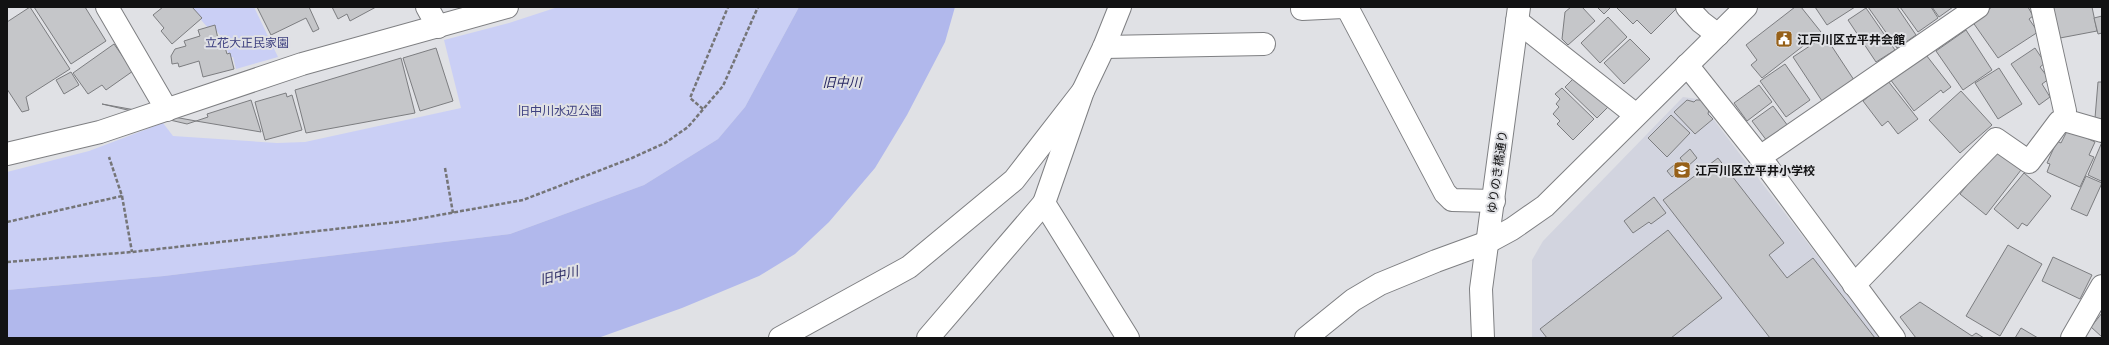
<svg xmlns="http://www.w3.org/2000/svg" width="2109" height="345" viewBox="0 0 2109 345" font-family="'Noto Sans','Noto Sans JP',sans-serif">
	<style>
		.built { fill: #d2d4df }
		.green { fill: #cacff5 }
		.water { fill: #b1b8ec }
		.building { fill: #c5c6c9; stroke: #7c7d80 }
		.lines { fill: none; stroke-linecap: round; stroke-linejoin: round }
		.minor-casing { stroke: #7e7f82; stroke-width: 24 }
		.major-casing { stroke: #7e7f82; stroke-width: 24 }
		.path { stroke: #757577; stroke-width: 2.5; stroke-dasharray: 4 2; stroke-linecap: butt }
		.minor { stroke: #fff; stroke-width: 22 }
		.major { stroke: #fff; stroke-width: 22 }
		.labels { text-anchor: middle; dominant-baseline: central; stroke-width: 4; stroke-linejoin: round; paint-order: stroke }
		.poi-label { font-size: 12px; font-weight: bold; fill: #121213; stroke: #e0e1e5; text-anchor: start }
		.park-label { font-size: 12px; fill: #3e4180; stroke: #e0e1e5 }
		.street-label { font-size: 12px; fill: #121213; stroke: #e0e1e5 }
		.water-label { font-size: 13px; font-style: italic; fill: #272762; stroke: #e0e1e5 }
	</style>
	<rect width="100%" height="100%" fill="#e0e1e5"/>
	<!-- built -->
	<polygon class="built" points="1683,97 1698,99 1880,338 1532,338 1532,260 1543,241"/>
	<!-- green -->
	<g class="green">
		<polygon points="190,7 254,7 278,57 236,69 233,57 229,57 225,41 214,28 208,28"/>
		<polygon points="558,7 799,7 745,107 718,139 644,185 510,234 164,276 7,290 7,172 89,151 163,123 173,136 277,143 305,142 461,108 444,40 509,23"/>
	</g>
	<!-- water -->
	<polygon class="water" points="799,7 955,7 945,42 907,115 875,168 829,222 795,254 759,276 682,308 598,338 7,338 7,290 164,276 510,234 644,185 718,139 745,107"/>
	<!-- building -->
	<g class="building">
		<polygon points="30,7 70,69 26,97 29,110 22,112 7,89 7,22"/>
		<polygon points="34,7 85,7 106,41 71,64"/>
		<polygon points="163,7 192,7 202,18 172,44 161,31 164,28 153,15"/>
		<polygon points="257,7 309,7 319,29 313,32 306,18 271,35"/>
		<polygon points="332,7 376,7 350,21 347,14 338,19"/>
		<polygon points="1571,7 1582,7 1595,21 1568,45 1562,39 1565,12"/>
		<polygon points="1597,7 1611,7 1604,14"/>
		<polygon points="1616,7 1674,7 1676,9 1651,34 1637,20 1633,24"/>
		<polygon points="1795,7 1801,7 1821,32 1762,78 1751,65 1757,60 1746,45"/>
		<polygon points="1815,7 1855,7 1827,25"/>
		<polygon points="1868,7 1897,7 1916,35 1897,48"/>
		<polygon points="1900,7 1931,7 1938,18 1918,32"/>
		<polygon points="1932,7 1953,7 1939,17"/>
		<polygon points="1992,7 2028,7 2033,16 2029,19 2038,32 1998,58 1972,21"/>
		<polygon points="2053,7 2092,7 2097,31 2060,38"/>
		<polygon points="1866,8 1895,50 1876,62 1848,20"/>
		<polygon points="2102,16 2102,33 2098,34 2094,18"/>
		<polygon points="1608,17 1627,37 1600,63 1581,43"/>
		<polygon points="215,25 218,39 222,37 227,54 230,53 234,69 203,77 199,61 179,67 178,63 172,64 171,56 175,49 186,46 184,41 200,36 198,30"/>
		<polygon points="1966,30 1992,70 1963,90 1936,51"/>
		<polygon points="1825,36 1854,80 1822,101 1793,57"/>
		<polygon points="1630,39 1650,59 1624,84 1604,63"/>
		<polygon points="114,44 133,71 106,90 102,85 88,94 73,73"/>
		<polygon points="436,48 453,101 420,111 403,58"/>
		<polygon points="2035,48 2045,63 2040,67 2049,79 2042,84 2050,97 2039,105 2011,64"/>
		<polygon points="1923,51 1951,87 1943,93 1941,90 1914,111 1890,79"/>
		<polygon points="401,58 415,113 306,133 295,90"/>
		<polygon points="1785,64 1810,100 1786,117 1760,81"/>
		<polygon points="1999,68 2022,104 1998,119 1975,83"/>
		<polygon points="71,72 79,85 64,94 56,80"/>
		<polygon points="1577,75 1609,106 1597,118 1565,87"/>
		<polygon points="1888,81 1918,119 1898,134 1888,121 1882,126 1863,101"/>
		<polygon points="2098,82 2102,82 2102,119 2095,118"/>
		<polygon points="1759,85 1772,102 1747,121 1734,103"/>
		<polygon points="1562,88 1594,119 1573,140 1557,124 1560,121 1553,114 1559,107 1556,104 1560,99 1555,94"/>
		<polygon points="1961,91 1992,125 1960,153 1929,120"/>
		<polygon points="286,93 287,97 292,95 302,130 265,140 255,102"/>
		<polygon points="251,100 261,132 196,121 208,117 207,114"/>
		<polygon points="1687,100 1694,102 1696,100 1700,100 1709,109 1708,114 1713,119 1695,134 1674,112"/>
		<polygon points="102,104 196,121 187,124"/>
		<polygon points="1773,106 1788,126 1767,141 1752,121"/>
		<polygon points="1671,115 1690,133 1667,157 1648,138"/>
		<polygon points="2068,129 2095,142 2089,155 2094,157 2080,187 2047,172 2050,164 2047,163 2057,141 2061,143"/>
		<polygon points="2102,142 2102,179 2101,181 2088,175"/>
		<polygon points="1690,149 1697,158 1687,167 1680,158"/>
		<polygon points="1994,150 2021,170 1986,215 1960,194"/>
		<polygon points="1718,158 1784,243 1769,255 1787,278 1813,258 1875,338 1770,338 1663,200"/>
		<polygon points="1674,165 1679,171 1672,177 1667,171"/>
		<polygon points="2024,173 2051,196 2027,226 2022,223 2018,229 1994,209"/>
		<polygon points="2086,176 2102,183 2087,216 2071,209"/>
		<polygon points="1654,197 1666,213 1651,224 1649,222 1633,233 1624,221"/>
		<polygon points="1668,230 1722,298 1671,338 1547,338 1540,329"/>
		<polygon points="2008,245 2042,264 2000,336 1966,316"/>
		<polygon points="2053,257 2092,275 2080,299 2042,281"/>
		<polygon points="1920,302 1972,336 1976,333 1984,338 1916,338 1900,317"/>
		<polygon points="2102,313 2102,337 2091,327"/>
		<polygon points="2021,328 2038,338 2015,338"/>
	</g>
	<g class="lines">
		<!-- minor casing -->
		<g class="minor-casing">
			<g id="minor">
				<polyline points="107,7 167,110"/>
				<polyline points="427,7 438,27"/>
				<polyline points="1120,7 1104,47 1083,91 1044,203 1128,338"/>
				<polyline points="1687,7 1701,22 1718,35"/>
				<polyline points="2042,7 2065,111 2064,120"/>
				<polyline points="1302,9 1343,7 1349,11 1445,193 1452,200 1494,201"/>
				<polyline points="1517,21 1636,115"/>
				<polyline points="1104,47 1264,44"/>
				<polyline points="1687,65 1760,157 1894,338"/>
				<polyline points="7,154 100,132 302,64 507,7"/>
				<polyline points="1760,157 1978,7"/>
				<polyline points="1854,285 1996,139 2029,162 2059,122 2064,120 2102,131"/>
				<polyline points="780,338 909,267 1014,180 1083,91"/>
				<polyline points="928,338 1044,203"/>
				<polyline points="1306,338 1353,300 1380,284 1436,261 1488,242 1512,229 1545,206 1746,7"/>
				<polyline points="2072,338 2102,286"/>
			</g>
		</g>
		<!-- major casing -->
		<g class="major-casing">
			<polyline id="major" points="1483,338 1481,289 1519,7"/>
		</g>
		<!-- path -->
		<g class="path">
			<polyline points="703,109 690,98 728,7"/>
			<polyline points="445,168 453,213"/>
			<polyline points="122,196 132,252"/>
			<polyline points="7,222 122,196 109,157"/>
			<polyline points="7,262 132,252 406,221 523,200 632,158 665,143 688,127 723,86 758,7"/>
		</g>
		<!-- minor -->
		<use href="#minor" class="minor"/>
		<!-- major -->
		<use href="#major" class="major"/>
	</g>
	<!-- icons -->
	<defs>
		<g id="civic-square" transform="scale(0.9)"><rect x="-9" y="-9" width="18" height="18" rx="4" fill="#966018" stroke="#e0e1e5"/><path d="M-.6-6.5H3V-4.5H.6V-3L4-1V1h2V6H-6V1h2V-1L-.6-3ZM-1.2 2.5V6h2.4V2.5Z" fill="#fff"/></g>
		<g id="school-square" transform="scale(0.9)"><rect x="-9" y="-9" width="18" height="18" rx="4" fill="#966018" stroke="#e0e1e5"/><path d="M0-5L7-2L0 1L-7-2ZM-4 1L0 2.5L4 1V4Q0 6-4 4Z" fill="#fff"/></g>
	</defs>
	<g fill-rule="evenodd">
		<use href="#civic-square" x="1784" y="39"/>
		<use href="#school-square" x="1682" y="170"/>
	</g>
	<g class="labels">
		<!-- poi labels -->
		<g class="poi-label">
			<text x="1797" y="39">江戸川区立平井会館</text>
			<text x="1695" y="170">江戸川区立平井小学校</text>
		</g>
		<!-- park labels -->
		<g class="park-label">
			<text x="247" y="42">立花大正民家園</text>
			<text x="560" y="110">旧中川水辺公園</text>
		</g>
		<!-- street labels -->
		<g class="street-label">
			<text transform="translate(1497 172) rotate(-82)">ゆりのき橋通り</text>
		</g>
		<!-- water labels -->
		<g class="water-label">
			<text x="842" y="82">旧中川</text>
			<text transform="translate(559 275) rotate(-14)">旧中川</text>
		</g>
	</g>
	<!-- border -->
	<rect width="2109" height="345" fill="none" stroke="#121213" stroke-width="16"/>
</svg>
